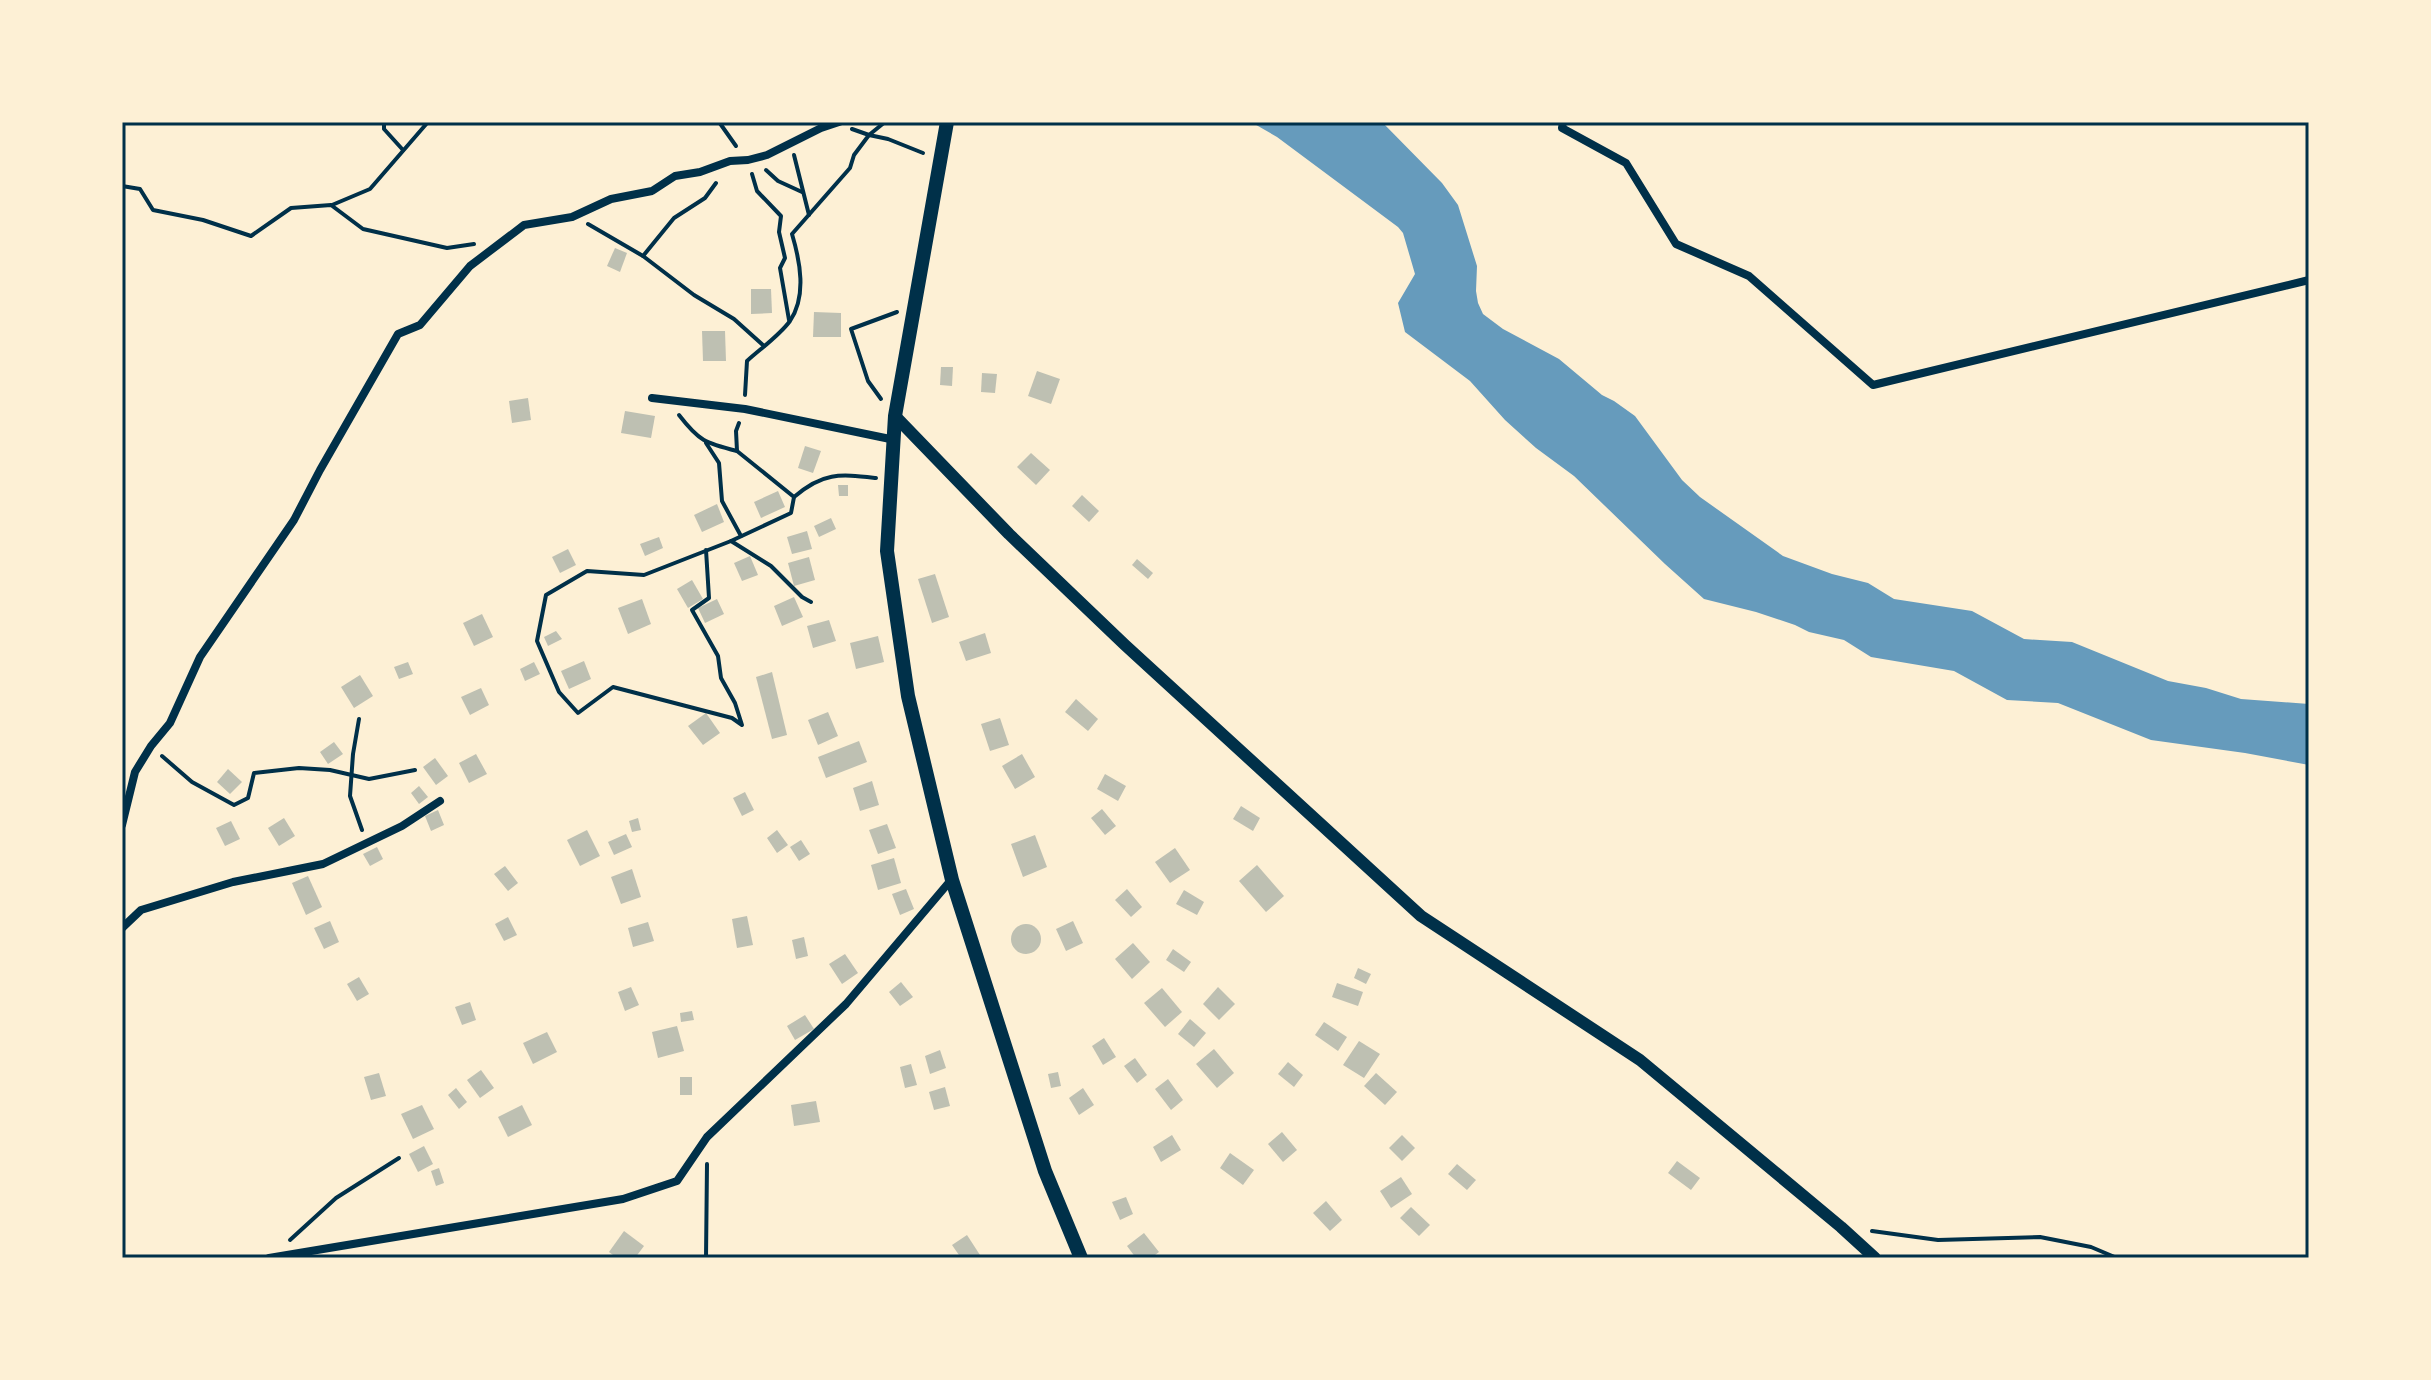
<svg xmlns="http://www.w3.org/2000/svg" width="2431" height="1380" viewBox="0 0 2431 1380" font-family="'Titillium Web',sans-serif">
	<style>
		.water { fill: #669bbc }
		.building { fill: #bec0b2 }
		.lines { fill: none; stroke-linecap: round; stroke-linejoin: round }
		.path { stroke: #003049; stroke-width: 4 }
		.minor { stroke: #003049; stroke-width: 8 }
		.tertiary { stroke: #003049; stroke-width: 12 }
		.secondary { stroke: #003049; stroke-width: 14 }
		.neatline { fill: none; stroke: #003049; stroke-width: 3 }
	</style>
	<rect width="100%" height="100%" fill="#fdf0d5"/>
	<!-- water -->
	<polygon class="water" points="1251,122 1382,122 1442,183 1458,205 1477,266 1476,291 1478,303 1483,314 1503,329 1559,359 1602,395 1614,401 1635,416 1682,480 1700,497 1783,556 1832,574 1868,583 1894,599 1972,611 2024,639 2072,642 2168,681 2206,688 2241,699 2309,704 2309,765 2245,753 2151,740 2058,703 2007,700 1954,671 1871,657 1844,640 1809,632 1795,625 1756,612 1704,599 1665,564 1574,476 1536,448 1505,420 1470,381 1405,332 1398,303 1415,274 1403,233 1398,227 1277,137"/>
	<!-- building -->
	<g class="building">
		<polygon points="615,248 627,253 620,272 607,266"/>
		<polygon points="751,289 771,289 772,313 751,314"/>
		<polygon points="814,312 841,313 841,337 813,337"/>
		<polygon points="702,331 725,331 726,361 703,361"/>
		<polygon points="941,367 953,367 952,386 940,385"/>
		<polygon points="1037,371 1060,379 1051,404 1028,396"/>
		<polygon points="982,373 997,374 995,393 981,392"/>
		<polygon points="528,398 531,420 512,423 509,401"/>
		<polygon points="625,411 655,416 651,438 621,433"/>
		<polygon points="805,446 821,451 813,473 798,468"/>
		<polygon points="1031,453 1050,470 1036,485 1017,467"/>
		<polygon points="838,485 848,485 848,496 839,496"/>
		<polygon points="778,491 785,507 761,518 754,502"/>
		<polygon points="1082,495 1099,511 1089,522 1072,506"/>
		<polygon points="717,504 724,522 702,532 694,515"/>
		<polygon points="831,518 836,529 819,537 814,526"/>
		<polygon points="807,531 812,549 792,554 787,537"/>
		<polygon points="659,537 663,548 645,556 640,544"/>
		<polygon points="568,549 576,565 560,573 552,557"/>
		<polygon points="750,556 758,575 742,581 734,563"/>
		<polygon points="809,557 815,580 794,586 788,563"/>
		<polygon points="1137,559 1153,573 1148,579 1132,565"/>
		<polygon points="935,574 949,617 932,623 918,579"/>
		<polygon points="692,580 703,599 688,608 677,589"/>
		<polygon points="794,597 803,617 782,626 774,606"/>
		<polygon points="642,599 651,624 628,634 618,608"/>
		<polygon points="717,599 724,614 705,623 698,608"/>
		<polygon points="482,614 493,637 474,646 463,623"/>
		<polygon points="829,620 836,641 813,648 807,626"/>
		<polygon points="556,631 562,639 548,646 544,637"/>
		<polygon points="985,633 991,653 966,661 959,642"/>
		<polygon points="878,636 884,662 856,669 850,643"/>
		<polygon points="584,661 591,679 569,689 561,671"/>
		<polygon points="408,662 413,674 399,679 394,667"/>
		<polygon points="534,662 540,674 525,681 520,669"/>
		<polygon points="772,672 787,735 772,739 756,677"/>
		<polygon points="360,675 373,696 354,708 341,687"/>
		<polygon points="481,688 489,705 470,715 461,697"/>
		<polygon points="1076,699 1098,719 1088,731 1065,712"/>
		<polygon points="828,712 838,736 818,745 808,720"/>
		<polygon points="706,713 720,733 703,745 688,726"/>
		<polygon points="1000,718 1009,745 990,751 981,724"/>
		<polygon points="859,741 867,762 826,778 818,757"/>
		<polygon points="334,742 343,754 328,764 320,752"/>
		<polygon points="476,754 487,774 469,783 459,763"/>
		<polygon points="1022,754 1035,777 1015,789 1002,766"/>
		<polygon points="435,758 448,776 436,785 423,767"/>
		<polygon points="228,769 242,782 230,794 217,782"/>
		<polygon points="1105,774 1126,786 1118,801 1097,789"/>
		<polygon points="872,781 879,805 860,811 853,788"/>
		<polygon points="419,786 428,797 419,804 411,793"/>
		<polygon points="745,792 754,810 742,816 733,798"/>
		<polygon points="1241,806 1260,818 1253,831 1233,819"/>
		<polygon points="1102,809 1116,826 1105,835 1091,818"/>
		<polygon points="438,810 444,825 431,831 425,816"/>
		<polygon points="284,818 295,836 279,846 268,828"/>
		<polygon points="638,818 641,830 632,832 629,821"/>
		<polygon points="231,821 240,839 225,846 216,828"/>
		<polygon points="887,824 896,848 878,854 869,830"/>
		<polygon points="587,830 600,856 580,866 567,840"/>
		<polygon points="777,830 788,845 777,853 767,838"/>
		<polygon points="626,834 632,847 614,855 608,842"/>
		<polygon points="1035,835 1047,867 1023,877 1011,844"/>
		<polygon points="801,840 810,854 799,861 790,847"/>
		<polygon points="377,847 383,859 370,866 363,854"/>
		<polygon points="1175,848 1190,870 1170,883 1155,862"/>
		<polygon points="894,858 901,883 878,890 871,865"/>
		<polygon points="1257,865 1284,896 1266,912 1239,881"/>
		<polygon points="505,866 518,883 508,891 494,874"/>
		<polygon points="632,869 641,897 621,904 611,877"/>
		<polygon points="308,876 322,907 306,915 292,883"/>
		<polygon points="906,889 914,909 900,915 892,894"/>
		<polygon points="1127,889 1142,907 1131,917 1115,900"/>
		<polygon points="1184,890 1204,902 1197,915 1176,904"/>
		<polygon points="747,916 753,945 737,948 732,919"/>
		<polygon points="508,917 517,935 504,941 495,924"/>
		<polygon points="330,921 339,942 324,949 314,928"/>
		<polygon points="1073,921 1083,943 1066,951 1056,929"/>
		<polygon points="648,922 654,941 633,947 628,928"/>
		<circle cx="1026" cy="939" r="15"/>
		<polygon points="804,937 808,956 796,959 792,940"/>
		<polygon points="1133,943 1150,962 1132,979 1115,959"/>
		<polygon points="1173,949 1191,962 1184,972 1166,960"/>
		<polygon points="845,954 858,973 842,984 829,964"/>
		<polygon points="1358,968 1371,974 1366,984 1354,978"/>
		<polygon points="359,977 369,994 357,1001 347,984"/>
		<polygon points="901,982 913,997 900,1006 889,992"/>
		<polygon points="1337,983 1363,992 1358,1006 1332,997"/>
		<polygon points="631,987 639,1005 625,1011 618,992"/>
		<polygon points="1218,987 1235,1004 1219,1020 1203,1004"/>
		<polygon points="1162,988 1182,1012 1165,1027 1144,1003"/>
		<polygon points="470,1002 476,1020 462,1025 455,1007"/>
		<polygon points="692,1011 694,1020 681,1022 680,1013"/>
		<polygon points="805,1015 814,1029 795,1040 787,1026"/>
		<polygon points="1190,1019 1206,1033 1194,1047 1178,1034"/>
		<polygon points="1324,1022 1347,1037 1338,1051 1315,1035"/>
		<polygon points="677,1026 684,1051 658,1058 652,1032"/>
		<polygon points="547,1032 557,1052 533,1064 523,1043"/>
		<polygon points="1104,1038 1116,1057 1103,1065 1092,1046"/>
		<polygon points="1359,1041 1380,1054 1364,1078 1343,1065"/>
		<polygon points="1214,1049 1234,1073 1217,1088 1196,1064"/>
		<polygon points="940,1050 946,1068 930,1074 925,1056"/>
		<polygon points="1135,1058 1147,1075 1137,1083 1124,1066"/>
		<polygon points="1288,1062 1303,1075 1294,1087 1278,1074"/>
		<polygon points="911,1064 917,1085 905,1088 900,1067"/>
		<polygon points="481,1070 494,1088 480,1098 467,1080"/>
		<polygon points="1058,1072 1061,1086 1051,1088 1048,1074"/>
		<polygon points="379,1073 386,1096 371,1100 364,1077"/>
		<polygon points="1376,1073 1397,1092 1385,1105 1364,1086"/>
		<rect x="680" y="1077" width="12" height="18"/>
		<polygon points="1168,1079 1183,1100 1171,1110 1155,1089"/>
		<polygon points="945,1087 950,1106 934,1110 929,1092"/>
		<polygon points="456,1088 467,1102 459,1109 448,1095"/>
		<polygon points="1083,1088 1094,1105 1079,1115 1069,1098"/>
		<polygon points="816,1101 820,1122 794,1126 791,1105"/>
		<polygon points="422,1105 434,1129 413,1139 401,1114"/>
		<polygon points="522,1105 532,1125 508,1137 498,1117"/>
		<polygon points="1282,1132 1297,1150 1283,1162 1268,1144"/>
		<polygon points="1172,1135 1181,1150 1161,1162 1153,1147"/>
		<polygon points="1402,1135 1415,1148 1402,1161 1389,1148"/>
		<polygon points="424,1146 433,1164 418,1172 409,1154"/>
		<polygon points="1230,1153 1254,1170 1243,1185 1220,1168"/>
		<polygon points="1677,1161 1700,1178 1691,1190 1668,1173"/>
		<polygon points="1457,1164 1476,1180 1467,1190 1448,1174"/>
		<polygon points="439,1168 444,1183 436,1186 431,1171"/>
		<polygon points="1401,1177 1412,1194 1391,1208 1380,1191"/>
		<polygon points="1126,1197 1133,1214 1120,1220 1112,1202"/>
		<polygon points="1326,1201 1342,1220 1330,1231 1313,1213"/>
		<polygon points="1411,1207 1430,1225 1419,1236 1400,1218"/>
		<polygon points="624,1231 644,1246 635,1258 617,1258 609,1252"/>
		<polygon points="1144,1233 1159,1252 1151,1258 1136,1258 1127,1246"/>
		<polygon points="967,1235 980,1255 976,1258 961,1258 952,1245"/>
	</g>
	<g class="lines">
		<!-- path -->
		<g class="path">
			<polyline points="384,122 384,129 403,150"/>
			<polyline points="719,122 736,146"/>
			<polyline points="869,135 888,139 923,153"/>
			<polyline points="869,135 885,122"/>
			<polyline points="794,155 809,215"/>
			<polyline points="766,170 778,181 802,192"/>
			<polyline points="752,174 757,191 781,216 779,232 785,258 780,268 789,320"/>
			<polyline points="122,186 140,189 153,210 203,220 251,236 291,208 331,205 363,229 447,248 474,244"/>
			<polyline points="332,205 370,189 428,122"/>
			<polyline points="588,224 643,256 674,218 705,198 716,183"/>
			<polyline points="643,256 694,295 734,319 764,346"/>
			<path d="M 745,395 L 747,361 C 760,349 779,336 790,321 C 807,296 800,261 792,234 L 850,168 L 854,155 L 869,135 L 852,129"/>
			<polyline points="881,399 868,381 851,329 897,312"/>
			<path d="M 679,415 C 699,441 705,443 737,451"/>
			<polyline points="739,423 736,431 737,451 794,497 791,513 731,541 771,566 802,597 811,602"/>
			<polyline points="706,443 719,463 722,501 741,536"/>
			<path d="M 794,497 C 823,472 839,474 876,478"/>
			<polyline points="706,550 709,598 692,610 718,656 721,678 735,703 742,725 732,718 613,687 578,713 559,692 537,641 546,595 587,571 644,575 731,541"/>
			<polyline points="359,719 353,754 350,796 362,830"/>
			<polyline points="162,756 192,782 234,805 248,798 254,773 299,768 330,770 369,779 415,770"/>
			<polyline points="1872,1231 1938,1240 2040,1237 2091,1247 2117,1258"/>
			<polyline points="290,1240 336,1198 399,1158"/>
			<polyline points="706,1258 707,1164"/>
		</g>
		<!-- minor -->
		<g class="minor">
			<polyline points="1563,122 1562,128 1626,163 1676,244 1749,276 1873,385 2309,280"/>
			<polyline points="652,398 745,409 895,440"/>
			<polyline points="122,825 135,772 151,746 170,723 200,657 294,520 320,470 398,334 420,325 470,266 524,225 572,217 611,199 652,191 675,176 700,172 730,161 748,160 767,155 821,128 839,122"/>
			<polyline points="122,928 141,910 233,882 323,864 402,826 440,801"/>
			<polyline points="269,1258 623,1199 677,1181 707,1137 846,1004 951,880"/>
		</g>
		<!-- tertiary -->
		<polyline class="tertiary" points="895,416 1009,534 1125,645 1421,916 1640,1060 1841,1227 1875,1258"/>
		<!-- secondary -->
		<polyline class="secondary" points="947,122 895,416 887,551 908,696 952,880 1045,1171 1081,1258"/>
	</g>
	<!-- border -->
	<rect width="2431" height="1380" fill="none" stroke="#fdf0d5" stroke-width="248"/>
	<rect x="124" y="124" width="2183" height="1132" class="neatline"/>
</svg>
